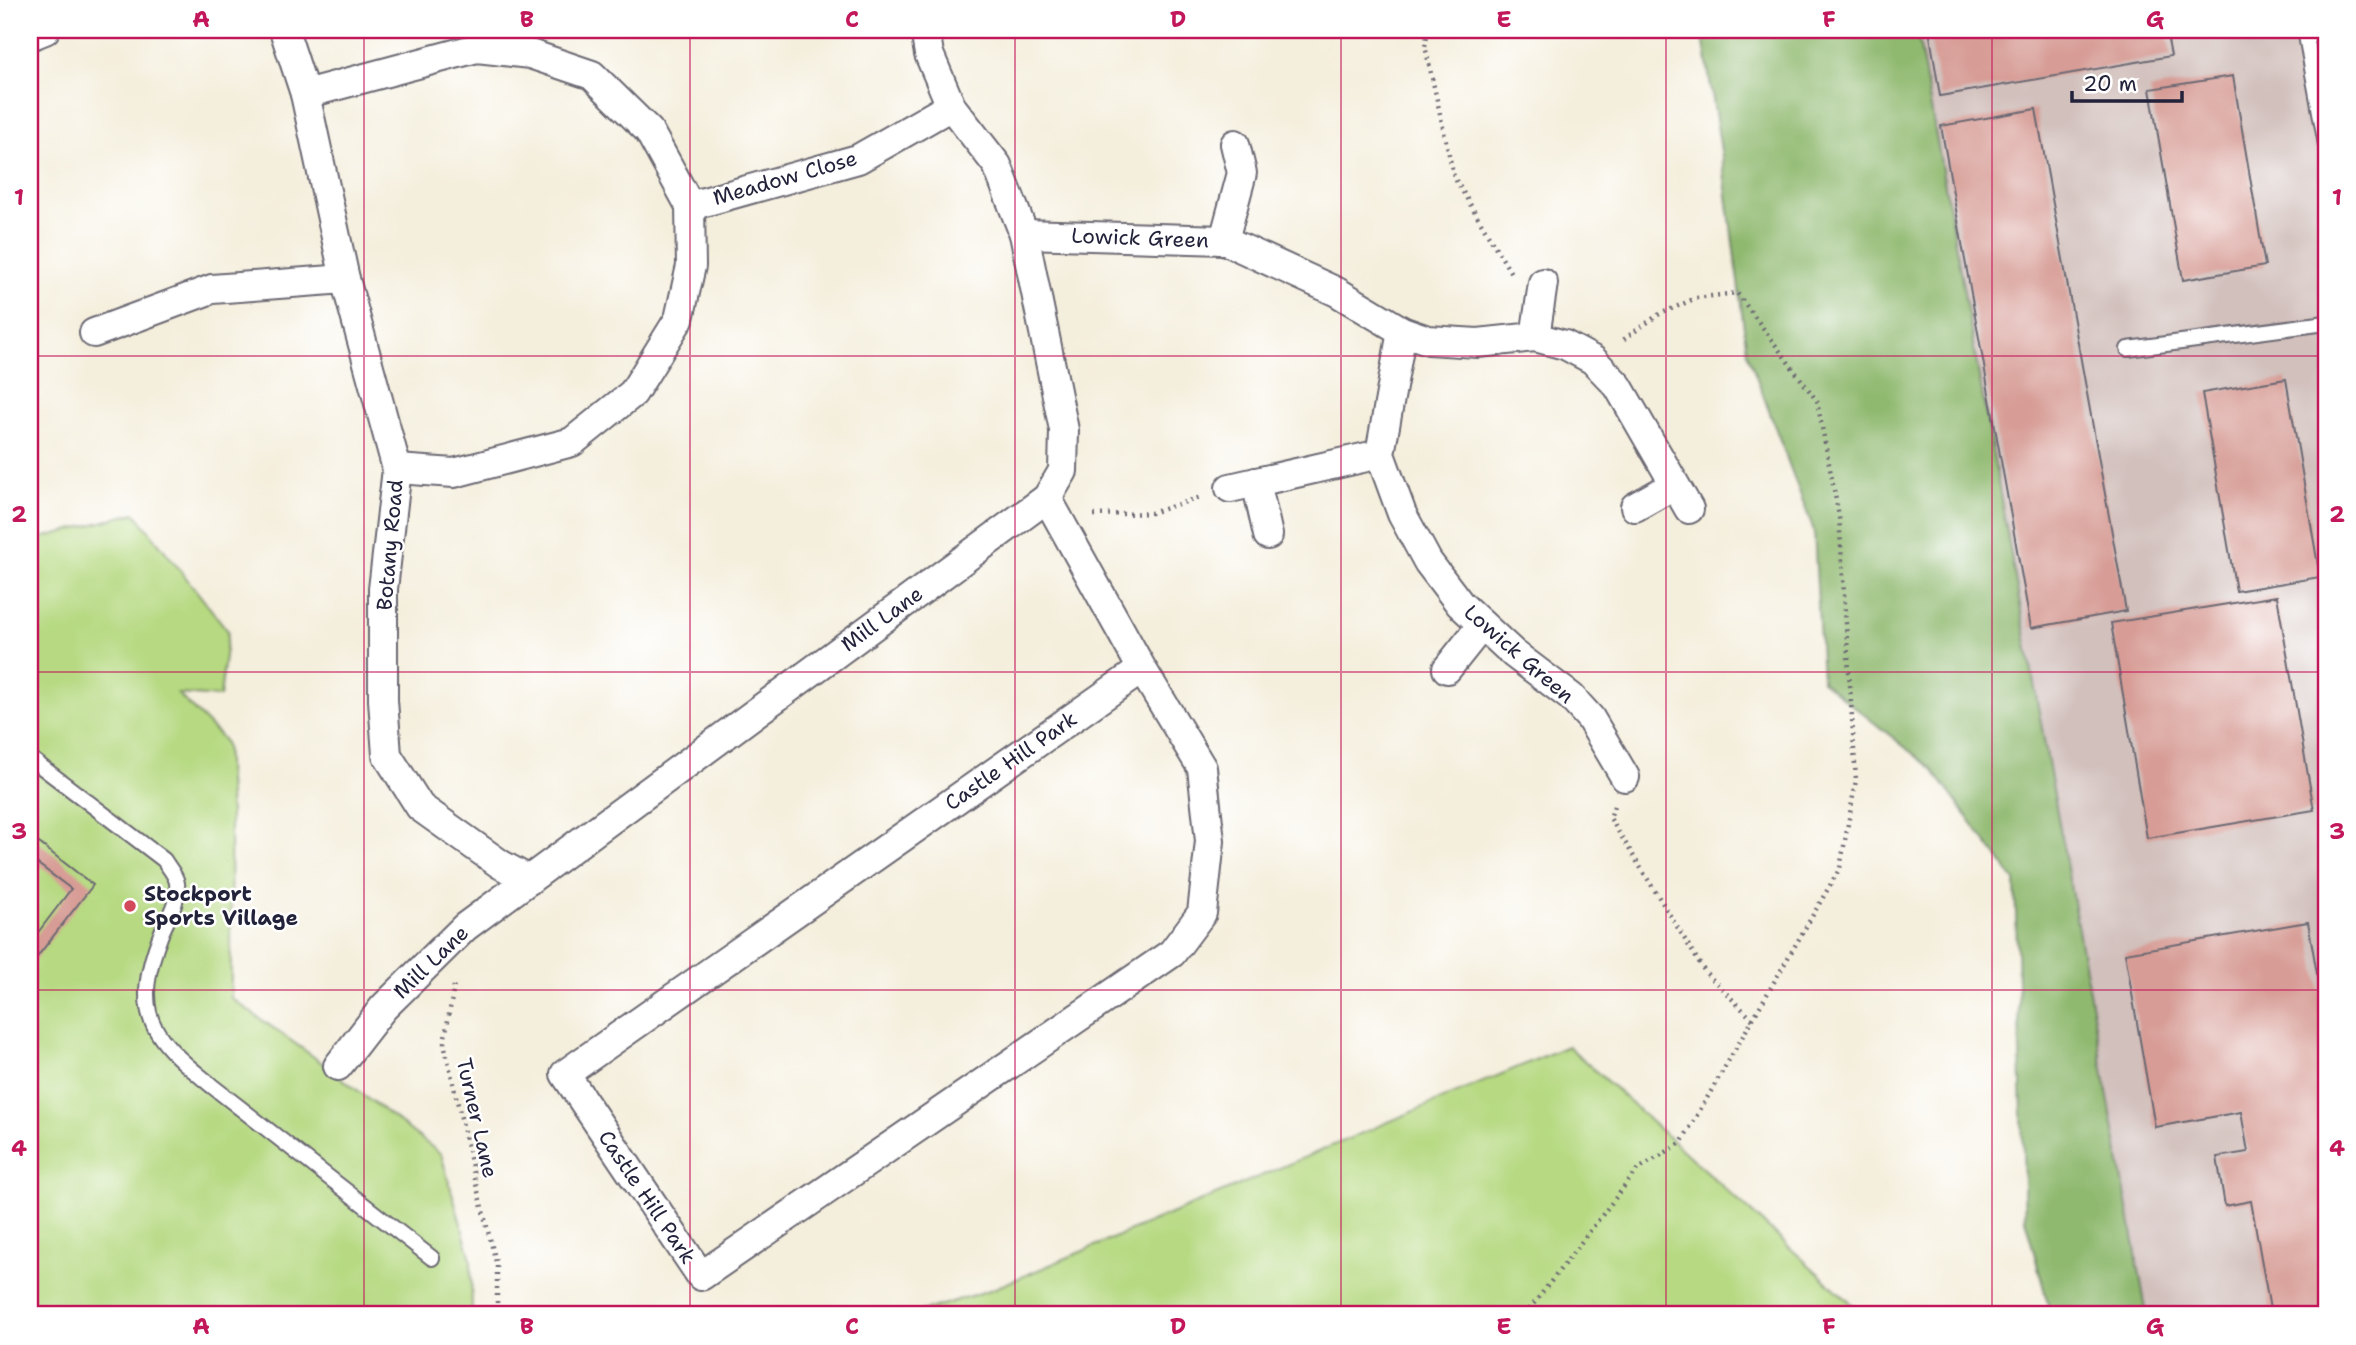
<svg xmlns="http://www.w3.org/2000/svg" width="2356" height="1345" viewBox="0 0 2356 1345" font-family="'Shantell Sans',sans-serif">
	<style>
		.industrial { fill: #d1c0bc }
		.green { fill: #b6d981; stroke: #6c7e5e; stroke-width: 2 }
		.forest { fill: #90b96f; stroke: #596e55; stroke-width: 2 }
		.building { fill: #d79c95 }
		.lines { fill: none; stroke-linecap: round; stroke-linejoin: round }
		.service-casing { stroke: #6c6973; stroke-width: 18 }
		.minor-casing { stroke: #6c6973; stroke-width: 32 }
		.path { stroke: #6c6973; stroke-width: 4.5; stroke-dasharray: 2 5; stroke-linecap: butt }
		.service { stroke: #fff; stroke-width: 14 }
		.minor { stroke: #fff; stroke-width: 28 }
		.grid { fill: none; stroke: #c2185b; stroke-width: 2; stroke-opacity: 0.55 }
		.poi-dot { fill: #d1495b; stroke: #fff; stroke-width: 2.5 }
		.labels { text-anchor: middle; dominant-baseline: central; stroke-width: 5; stroke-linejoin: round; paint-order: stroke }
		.street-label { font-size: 21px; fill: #22223b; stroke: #fff }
		.poi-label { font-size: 21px; font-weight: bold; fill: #22223b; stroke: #fff; text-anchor: start }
		.neatline { fill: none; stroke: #c2185b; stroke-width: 2.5 }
		.grid-label { font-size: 23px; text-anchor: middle; font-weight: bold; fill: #c2185b }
	</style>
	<rect width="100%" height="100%" fill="#fff"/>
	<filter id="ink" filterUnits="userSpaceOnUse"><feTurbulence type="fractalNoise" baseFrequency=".0143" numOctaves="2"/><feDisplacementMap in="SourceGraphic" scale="14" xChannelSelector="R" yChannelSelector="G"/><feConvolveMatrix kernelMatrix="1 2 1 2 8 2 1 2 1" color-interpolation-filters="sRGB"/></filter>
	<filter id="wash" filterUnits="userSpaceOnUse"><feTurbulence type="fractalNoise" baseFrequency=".00686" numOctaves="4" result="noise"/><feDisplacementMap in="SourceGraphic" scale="28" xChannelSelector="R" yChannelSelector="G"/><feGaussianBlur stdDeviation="1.57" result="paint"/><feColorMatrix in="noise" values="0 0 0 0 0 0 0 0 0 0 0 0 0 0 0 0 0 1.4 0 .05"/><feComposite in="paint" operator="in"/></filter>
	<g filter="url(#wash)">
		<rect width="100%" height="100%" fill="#f4eedc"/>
		<!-- industrial -->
		<polygon class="industrial" points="1917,30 2326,30 2326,1315 2147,1315"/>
		<!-- green -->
		<g class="green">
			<polygon points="135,513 228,631 220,697 178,694 223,739 226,745 230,814 231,998 314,1057 441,1154 471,1259 472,1315 30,1315 30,541"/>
			<polygon points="1568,1046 1864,1315 910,1315 993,1289"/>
		</g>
		<!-- forest -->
		<polygon class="forest" points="1702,30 1917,30 2147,1315 2051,1315 2025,1219 2015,881 1931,768 1822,681 1814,531 1747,352 1722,157"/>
		<g id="blocks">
			<!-- building -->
			<g class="building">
				<polygon points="1929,30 2166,30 2171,56 1940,96"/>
				<polygon points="2233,76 2265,266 2183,280 2150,89"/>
				<polygon points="2036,109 2126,611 2031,628 1941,126"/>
				<polygon points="2286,379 2320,577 2236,591 2202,393"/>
				<polygon points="2277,596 2314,810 2147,838 2111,623"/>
				<polygon points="30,836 93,885 30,966 30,943 71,889 30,858"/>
				<polygon points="2308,922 2326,1026 2326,1313 2312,1315 2271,1315 2251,1201 2225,1206 2217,1157 2248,1152 2241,1112 2155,1127 2125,953"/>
			</g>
		</g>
	</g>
	<g filter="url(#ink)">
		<use href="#blocks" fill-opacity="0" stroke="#6c6973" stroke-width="2"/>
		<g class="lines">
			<!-- service casing -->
			<g class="service-casing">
				<g id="service">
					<polyline points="2305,30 2326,145"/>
					<polyline points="2128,349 2326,323"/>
					<path d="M 30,758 L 164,860 C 168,867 176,875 177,883 C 179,902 168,917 161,934 C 149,965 138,1003 158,1033 C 171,1054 193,1070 212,1086 L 432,1258"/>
				</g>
			</g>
			<!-- minor casing -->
			<g class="minor-casing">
				<g id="minor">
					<polyline points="284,30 305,94 345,279 397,469 383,589 383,700 387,755 420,807 500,864 529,880"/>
					<polyline points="30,36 45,30"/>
					<polyline points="305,94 477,48 530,54 592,75 649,131 690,206 691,266 679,319 633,393 572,442 454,473 397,469"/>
					<polyline points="690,206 858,159 951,106"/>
					<polyline points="1024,234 1224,240 1337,292 1402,331 1428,340 1478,343 1535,337 1543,283"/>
					<polyline points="1224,240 1242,173 1235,144"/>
					<polyline points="1402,331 1380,454 1402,514 1428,562 1460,604 1514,654 1571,697 1590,718 1625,777"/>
					<polyline points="94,333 212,289 345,279"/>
					<polyline points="1535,337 1565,345 1593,360 1618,386 1689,509"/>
					<polyline points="1256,482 1268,535"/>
					<polyline points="1230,488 1380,454"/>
					<polyline points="1047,498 1142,669 1202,768 1210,841 1202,913 1172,953 701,1276 565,1074 1142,669"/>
					<polyline points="1635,507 1674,485"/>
					<polyline points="1447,669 1482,625"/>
					<polyline points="338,1066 383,1008 465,927 1047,498 1063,471 1064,430 1024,234 997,165 951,106 929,54 925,30"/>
				</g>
			</g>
			<!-- path -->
			<g class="path">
				<polyline points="1428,30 1425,46 1454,177 1512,275"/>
				<polyline points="1094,515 1151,513 1201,497"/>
				<polyline points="1614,806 1610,818 1705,972 1753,1020"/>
				<polyline points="454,986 444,1043 476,1184 497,1266 497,1315"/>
				<polyline points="1525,1315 1637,1170 1681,1143 1840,868 1856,780 1839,516 1817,401 1737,293 1696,298 1658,315 1620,342"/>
			</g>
			<!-- service -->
			<use href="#service" class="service"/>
			<!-- minor -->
			<use href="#minor" class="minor"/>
		</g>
	</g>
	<!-- grid -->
	<path class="grid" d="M 364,30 L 364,1315M 690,30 L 690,1315M 1015,30 L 1015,1315M 1341,30 L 1341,1315M 1666,30 L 1666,1315M 1992,30 L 1992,1315M 30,356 L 2326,356M 30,672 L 2326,672M 30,990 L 2326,990"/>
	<!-- markers -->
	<circle class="poi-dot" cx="130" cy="906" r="7"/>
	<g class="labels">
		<!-- street labels -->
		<g class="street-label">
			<text transform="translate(785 178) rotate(-16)">Meadow Close</text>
			<text transform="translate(1140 238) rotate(2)">Lowick Green</text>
			<text transform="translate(390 545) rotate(-85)">Botany Road</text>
			<text transform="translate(882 619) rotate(-36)">Mill Lane</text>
			<text transform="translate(1519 654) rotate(41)">Lowick Green</text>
			<text transform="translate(1011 761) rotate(-35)">Castle Hill Park</text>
			<text transform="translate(431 962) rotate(-44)">Mill Lane</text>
			<text transform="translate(477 1118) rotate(77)">Turner Lane</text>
			<text transform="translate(647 1197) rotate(56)">Castle Hill Park</text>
		</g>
		<!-- poi labels -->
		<g class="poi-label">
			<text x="144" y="894">Stockport<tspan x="144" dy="24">Sports Village</tspan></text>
		</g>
	</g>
	<!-- margin -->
	<rect width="2356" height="1345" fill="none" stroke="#fff" stroke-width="77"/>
	<!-- scale -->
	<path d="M2072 91v10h110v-10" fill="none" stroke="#22223b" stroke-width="3.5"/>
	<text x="2083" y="91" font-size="21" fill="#22223b" stroke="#ffffff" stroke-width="5" paint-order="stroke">20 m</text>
	<rect x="38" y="38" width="2280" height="1268" class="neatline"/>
	<g class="grid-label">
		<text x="201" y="27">A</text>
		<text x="527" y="27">B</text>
		<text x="852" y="27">C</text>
		<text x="1178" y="27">D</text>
		<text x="1504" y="27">E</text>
		<text x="1829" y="27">F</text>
		<text x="2155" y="27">G</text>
		<text x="19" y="205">1</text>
		<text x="2337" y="205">1</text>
		<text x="19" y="522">2</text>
		<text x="2337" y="522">2</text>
		<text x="19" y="839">3</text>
		<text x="2337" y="839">3</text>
		<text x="19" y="1156">4</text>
		<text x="2337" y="1156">4</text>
		<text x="201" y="1334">A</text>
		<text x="527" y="1334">B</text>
		<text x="852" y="1334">C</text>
		<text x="1178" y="1334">D</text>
		<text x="1504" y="1334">E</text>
		<text x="1829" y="1334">F</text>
		<text x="2155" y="1334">G</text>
	</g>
</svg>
